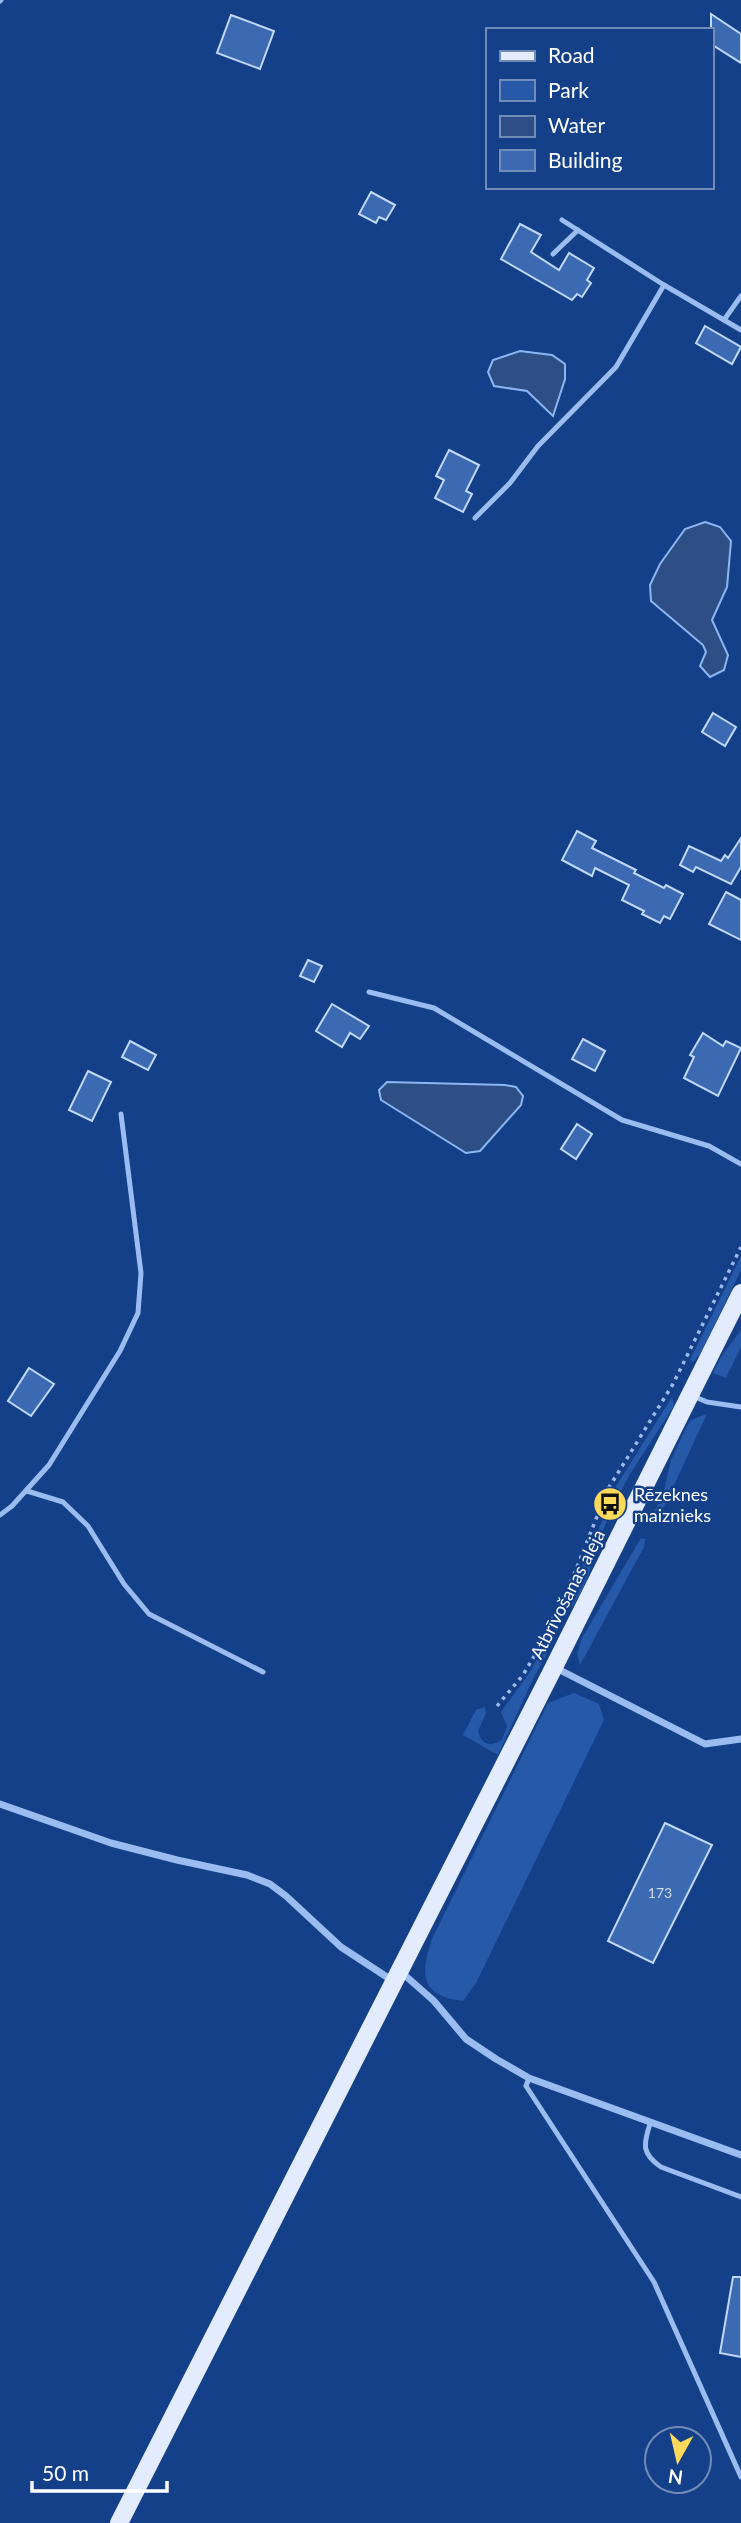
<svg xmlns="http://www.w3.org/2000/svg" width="741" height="2523" viewBox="0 0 741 2523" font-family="Lato,sans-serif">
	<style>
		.green { fill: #2659a8 }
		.water { fill: #2e4f86; stroke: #8cb6f3; stroke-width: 2 }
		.building { fill: #3c6ab2; stroke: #c0d8fb; stroke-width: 2 }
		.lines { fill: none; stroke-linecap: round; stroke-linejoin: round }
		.path { stroke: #9abcf0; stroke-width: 3.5; stroke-dasharray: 3.5 5; stroke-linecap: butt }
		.lane { stroke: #9abcf0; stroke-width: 5 }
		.street { stroke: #9abcf0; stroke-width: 7 }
		.primary { stroke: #e3ecff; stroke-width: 18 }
		.labels { text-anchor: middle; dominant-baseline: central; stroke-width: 5; stroke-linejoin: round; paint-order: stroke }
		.number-label { font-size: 14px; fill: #cedaec }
		.poi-label { font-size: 18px; fill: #fff; stroke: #144089; text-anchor: start }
		.street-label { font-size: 18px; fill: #fff; stroke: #144089 }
	</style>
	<rect width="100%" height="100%" fill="#144089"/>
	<!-- green -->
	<g class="green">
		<polygon points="741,1256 741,1270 701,1353 693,1362 690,1360"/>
		<polygon points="741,1330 741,1347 726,1378 713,1373 721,1357"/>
		<polygon points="672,1397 674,1406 630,1474 619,1495 616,1496 613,1491"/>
		<polygon points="707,1414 661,1513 654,1512 663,1495 671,1460 687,1426 691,1420"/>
		<path d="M 605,1514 L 608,1518 C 595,1548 591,1580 572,1607 L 563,1610 Z"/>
		<polygon points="641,1538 645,1539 644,1547 580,1665 577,1654 582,1638"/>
		<path d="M 554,1627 L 556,1632 L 554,1641 L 534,1677 L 498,1755 L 463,1735 L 476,1710 L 485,1707 L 486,1713 L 478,1731 C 481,1745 490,1747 502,1740 L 507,1726 L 501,1712 L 530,1672 Z"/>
		<path d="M 574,1693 L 599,1704 L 604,1720 L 476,1983 L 463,2001 C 420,1996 420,1974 432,1939 L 548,1703 Z"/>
	</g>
	<!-- water -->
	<g class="water">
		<polygon points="520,351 552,355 565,364 565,379 553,416 527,391 494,386 488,372 493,360"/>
		<polygon points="705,522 720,527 731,541 727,587 712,620 728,655 724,670 710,677 700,666 706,652 703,645 651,601 650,585 660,564 685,529"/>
		<polygon points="387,1082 505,1085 516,1087 523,1096 521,1105 480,1151 466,1153 381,1100 379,1090"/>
	</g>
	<!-- building -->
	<g class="building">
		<polygon points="711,14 741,34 741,63 711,44"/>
		<polygon points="231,15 274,31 260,69 217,53"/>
		<polygon points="371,192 395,205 386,220 379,217 376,223 359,214"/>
		<polygon points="520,224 541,235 531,252 559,270 569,253 594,268 587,280 591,283 582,297 577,294 572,300 501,259"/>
		<polygon points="705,326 741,347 732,364 696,343"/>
		<polygon points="449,450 479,465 466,491 472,494 463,512 435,498 444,480 436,476"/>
		<polygon points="713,713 736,727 725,746 702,732"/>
		<polygon points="577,831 596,841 592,848 636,870 634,873 664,888 666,885 683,894 670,919 664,916 660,923 642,914 644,911 622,900 629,885 595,868 592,876 562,860"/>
		<polygon points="741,838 741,867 731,884 696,867 693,872 680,865 689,846 721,861 725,855 728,858"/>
		<polygon points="726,892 741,900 741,940 709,924"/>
		<polygon points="308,960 322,966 314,982 300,976"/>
		<polygon points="332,1004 369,1026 360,1039 350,1033 342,1047 316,1031"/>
		<polygon points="703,1033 723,1046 726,1041 741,1048 718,1096 684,1078 694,1057 690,1055"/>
		<polygon points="583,1039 605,1051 595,1071 572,1059"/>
		<polygon points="130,1041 156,1055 148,1070 122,1057"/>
		<polygon points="88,1071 111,1082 92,1121 69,1110"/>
		<polygon points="577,1124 592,1134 576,1159 561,1149"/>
		<polygon points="29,1368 54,1384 31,1416 8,1401"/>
		<polygon points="665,1823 712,1845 653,1963 608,1941"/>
		<polygon points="733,2277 741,2277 741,2357 720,2353"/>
	</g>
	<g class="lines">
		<!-- path -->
		<polyline class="path" points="497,1706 523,1675 536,1653 573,1577 608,1489 673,1384 741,1247"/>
		<!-- lane -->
		<g class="lane">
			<polyline points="0,1 1,0"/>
			<polyline points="562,220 664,285 741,330"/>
			<polyline points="553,254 578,230"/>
			<polyline points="724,320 741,296"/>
			<polyline points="475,518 510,483 538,446 616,367 664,285"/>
			<polyline points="369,992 434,1008 622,1120 709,1146 741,1164"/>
			<polyline points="693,1396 707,1402 741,1407"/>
			<polyline points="27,1491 63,1502 88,1526 124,1584 149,1614 263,1672"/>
			<polyline points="0,1515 12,1506 49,1465 120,1351 138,1313 141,1273 121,1114"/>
			<polyline points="529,2078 526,2086 654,2282 741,2477"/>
			<path d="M 650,2124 C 643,2145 642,2154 661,2167 L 741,2197"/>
		</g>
		<!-- street -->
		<g class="street">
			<polyline points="554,1667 705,1744 741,1739"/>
			<polyline points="0,1804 111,1843 177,1860 247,1875 270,1884 286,1896 341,1947 393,1981"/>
			<polyline points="400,1971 434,2001 466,2039 496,2059 529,2078 741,2155"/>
		</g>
		<!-- primary -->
		<polyline class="primary" points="119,2523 554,1667 741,1293"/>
	</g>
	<!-- icons -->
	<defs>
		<g id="bus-disc" transform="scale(1.75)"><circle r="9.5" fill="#ffd959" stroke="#144089"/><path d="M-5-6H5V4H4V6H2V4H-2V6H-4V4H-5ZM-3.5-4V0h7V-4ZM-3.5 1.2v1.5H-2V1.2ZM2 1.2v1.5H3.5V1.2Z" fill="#111"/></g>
	</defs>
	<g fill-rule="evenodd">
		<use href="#bus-disc" x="610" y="1504"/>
	</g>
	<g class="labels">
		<!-- number labels -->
		<g class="number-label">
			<text x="660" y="1892">173</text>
		</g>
		<!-- poi labels -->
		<g class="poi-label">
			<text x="634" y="1494">Rēzeknes<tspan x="634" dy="21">maiznieks</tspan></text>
		</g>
		<!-- street labels -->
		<g class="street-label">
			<text transform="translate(567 1594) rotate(-63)">Atbrīvošanas aleja</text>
		</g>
	</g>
	<!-- legend -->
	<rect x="486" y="28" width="228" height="161" fill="#144089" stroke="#728cb8" stroke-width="2"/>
	<rect x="500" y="51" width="35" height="10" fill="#e3ecff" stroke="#728cb8" stroke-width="2"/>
	<text x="548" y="63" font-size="21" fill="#ffffff">Road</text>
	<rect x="500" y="80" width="35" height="21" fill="#2659a8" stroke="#728cb8" stroke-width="2"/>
	<text x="548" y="98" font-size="21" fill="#ffffff">Park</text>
	<rect x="500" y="116" width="35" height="21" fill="#2e4f86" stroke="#728cb8" stroke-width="2"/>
	<text x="548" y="133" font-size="21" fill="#ffffff">Water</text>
	<rect x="500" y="150" width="35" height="21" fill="#3c6ab2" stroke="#728cb8" stroke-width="2"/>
	<text x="548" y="168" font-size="21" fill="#ffffff">Building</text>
	<!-- north arrow -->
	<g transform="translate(678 2460) rotate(188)"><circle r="33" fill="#144089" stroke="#728cb8" stroke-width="2"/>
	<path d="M0-5L12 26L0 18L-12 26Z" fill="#ffd959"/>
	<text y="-10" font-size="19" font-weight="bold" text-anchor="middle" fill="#ffffff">N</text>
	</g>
	<!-- scale -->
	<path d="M32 2481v10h135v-10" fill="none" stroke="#ffffff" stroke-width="3.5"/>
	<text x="42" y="2481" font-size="21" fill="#ffffff" stroke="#144089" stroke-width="5" paint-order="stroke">50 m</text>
</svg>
